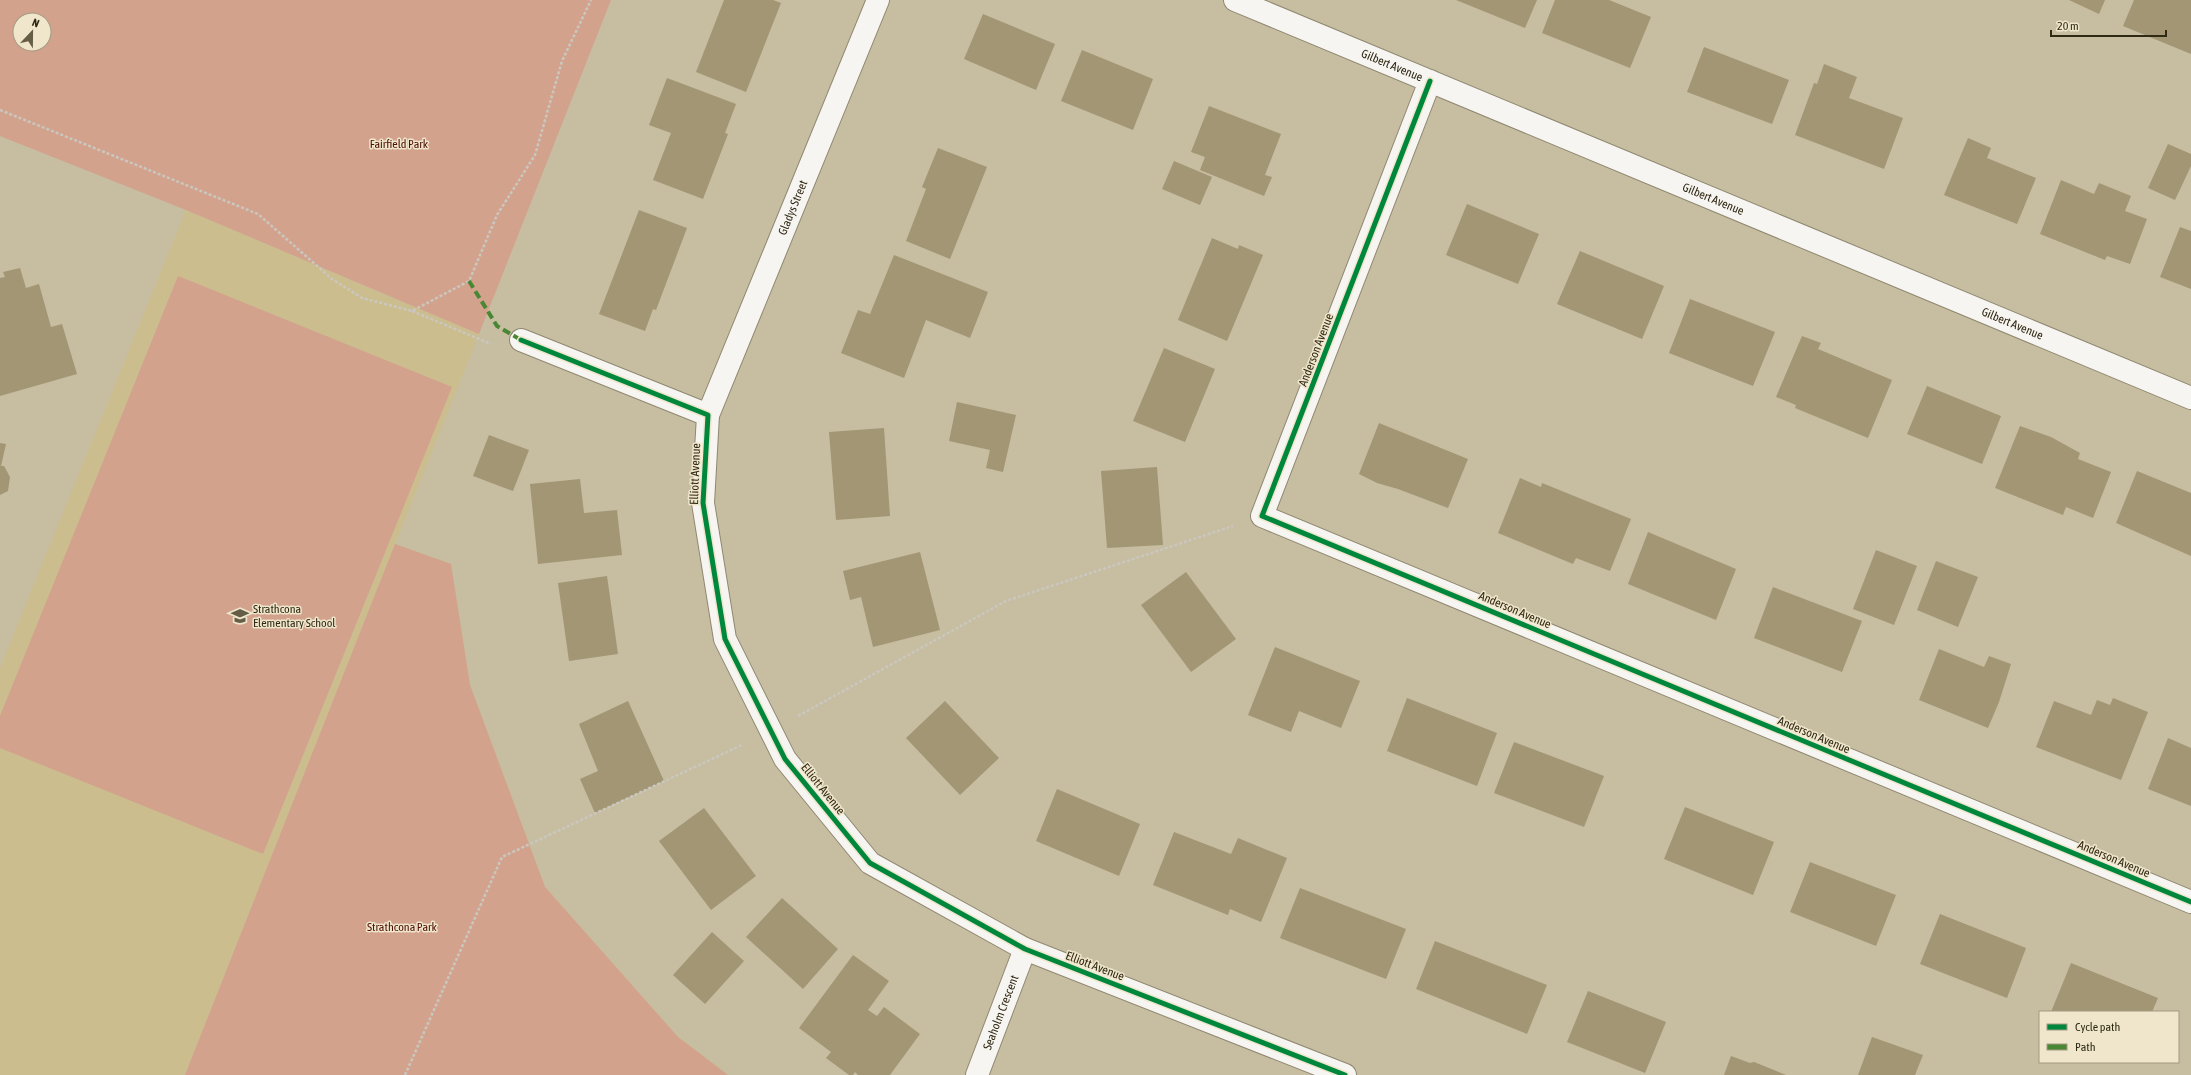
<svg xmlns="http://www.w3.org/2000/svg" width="2191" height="1075" viewBox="0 0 2191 1075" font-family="'Asap Condensed',sans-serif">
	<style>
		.built { fill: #ccbd8f }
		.green { fill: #d2a28d; fill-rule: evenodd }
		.building { fill: #a29674 }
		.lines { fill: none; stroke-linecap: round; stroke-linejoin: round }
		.minor-casing { stroke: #8f8871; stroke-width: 24 }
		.path { stroke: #cac7bf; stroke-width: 2.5; stroke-dasharray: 3 2; stroke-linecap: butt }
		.minor { stroke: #f7f5f1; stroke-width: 22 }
		.quiet { stroke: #4a8735; stroke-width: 4; stroke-dasharray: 8 4; stroke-linecap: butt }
		.cycleway-casing { stroke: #efe6cc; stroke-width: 8 }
		.cycleway { stroke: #00873e; stroke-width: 5 }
		.labels { text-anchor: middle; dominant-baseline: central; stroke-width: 3; stroke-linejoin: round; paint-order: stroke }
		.street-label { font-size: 12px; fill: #302914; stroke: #efe6cc }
		.park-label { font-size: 12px; fill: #4d0f06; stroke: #efe6cc }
		.poi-label { font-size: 12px; fill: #302914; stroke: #efe6cc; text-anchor: start }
	</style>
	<rect width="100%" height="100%" fill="#c7bda1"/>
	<!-- built -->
	<polygon class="built" points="186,210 479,334 395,544 451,564 470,685 545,887 678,1037 728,1075 0,1075 0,668"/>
	<!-- green -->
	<g class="green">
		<path d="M 0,0 L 611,0 L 479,334 L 186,210 L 0,136 ZM 20,20 L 44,20 L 44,44 L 20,44 Z"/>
		<polygon points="178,276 452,387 263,854 0,748 0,716"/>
		<polygon points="395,544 451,564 470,685 545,887 678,1037 728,1075 185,1075"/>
	</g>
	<!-- building -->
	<g class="building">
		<polygon points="724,0 773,0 781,3 746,92 696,72"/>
		<polygon points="1456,0 1537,0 1525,28"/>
		<polygon points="1555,0 1609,0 1651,17 1630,68 1542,33"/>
		<polygon points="2069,0 2105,0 2099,14"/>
		<polygon points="2134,0 2191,0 2191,54 2123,26"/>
		<polygon points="983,14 1055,44 1036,90 964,59"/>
		<polygon points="1704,47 1789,80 1772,124 1687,92"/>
		<polygon points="1082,50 1153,79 1133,130 1061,101"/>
		<polygon points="1824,64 1857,77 1849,98 1903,118 1884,169 1795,135 1814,83 1817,84"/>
		<polygon points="667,78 736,104 725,133 728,134 703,199 653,180 671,133 649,125"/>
		<polygon points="1209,106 1281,134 1265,175 1272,177 1264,196 1200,170 1205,157 1191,152"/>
		<polygon points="1968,138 1991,148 1987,158 2036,178 2017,224 1944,195"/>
		<polygon points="2168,144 2191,154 2191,166 2175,200 2148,188"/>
		<polygon points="938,148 987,167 950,259 906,241 926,189 922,187"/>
		<polygon points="1174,161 1212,177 1200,205 1162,189"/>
		<polygon points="2061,180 2094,194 2099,183 2131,196 2125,211 2147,219 2130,264 2107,256 2105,260 2040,234"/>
		<polygon points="1467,204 1539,234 1518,284 1446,255"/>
		<polygon points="639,210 687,228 656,310 653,309 645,331 599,314"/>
		<polygon points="2180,227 2191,231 2191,289 2160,277"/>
		<polygon points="1212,238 1238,249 1239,245 1263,255 1227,341 1178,320"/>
		<polygon points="1580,251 1664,286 1642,339 1557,304"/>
		<polygon points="894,255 988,292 970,338 926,320 904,378 841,353 858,310 870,314"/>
		<polygon points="20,268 26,288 39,284 51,327 62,324 77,374 0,396 0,278 5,277 3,272"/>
		<polygon points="1690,299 1775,332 1753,386 1669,353"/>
		<polygon points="1802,336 1821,343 1818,349 1892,380 1868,438 1795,408 1796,405 1776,397"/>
		<polygon points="1164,348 1215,369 1185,442 1133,421"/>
		<polygon points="1927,386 2001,416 1982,464 1907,434"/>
		<polygon points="957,402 1016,415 1003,472 986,468 990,450 949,441"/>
		<polygon points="1379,423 1468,459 1448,508 1398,489 1377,483 1359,474"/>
		<polygon points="2020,426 2051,437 2080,453 2078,459 2111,472 2093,518 2066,507 2063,515 1995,488"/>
		<polygon points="884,428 890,516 836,520 829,432"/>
		<polygon points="489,435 529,450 513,491 473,476"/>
		<polygon points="0,443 6,444 1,466 4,466 10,477 8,491 0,495"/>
		<polygon points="1157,467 1163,545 1107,548 1101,471"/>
		<polygon points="2137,471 2191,493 2191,556 2116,523"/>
		<polygon points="1520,478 1541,487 1542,483 1631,519 1610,571 1576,558 1573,564 1498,533"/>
		<polygon points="580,479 584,513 617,510 622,555 538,564 530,484"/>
		<polygon points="1648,532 1736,569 1716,620 1628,584"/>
		<polygon points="1876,550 1917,566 1894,625 1853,609"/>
		<polygon points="920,552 940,630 873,647 861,597 850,600 843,571"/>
		<polygon points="1936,561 1978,577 1958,627 1917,610"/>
		<polygon points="1186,572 1236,639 1191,672 1141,605"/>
		<polygon points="607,576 618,654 569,661 558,583"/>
		<polygon points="1773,587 1862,621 1842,672 1754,638"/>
		<polygon points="1275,647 1360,681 1341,728 1299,711 1291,732 1248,715"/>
		<polygon points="1939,649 1984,667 1989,656 2011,664 1999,702 1988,728 1919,700"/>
		<polygon points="1407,698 1497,733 1477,786 1387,751"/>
		<polygon points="2113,698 2148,712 2121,780 2036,747 2054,701 2091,715 2097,700 2110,705"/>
		<polygon points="628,701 664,781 595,813 580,779 598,771 579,724"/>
		<polygon points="945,701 999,758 960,795 906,738"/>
		<polygon points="2168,738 2191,748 2191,806 2148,789"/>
		<polygon points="1514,742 1604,776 1584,827 1494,793"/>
		<polygon points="1057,789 1140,824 1119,876 1036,841"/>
		<polygon points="1685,807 1774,842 1753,895 1664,859"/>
		<polygon points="704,808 756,876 711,910 659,841"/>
		<polygon points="1174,832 1231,854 1238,838 1287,858 1261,922 1230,909 1228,915 1153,885"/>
		<polygon points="1810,862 1896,895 1876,946 1790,912"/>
		<polygon points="1300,888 1406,929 1386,979 1280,938"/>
		<polygon points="782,898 838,949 803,989 746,937"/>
		<polygon points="1940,914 2026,948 2007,998 1920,964"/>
		<polygon points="712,932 744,961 705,1004 673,975"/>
		<polygon points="1435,941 1547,985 1527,1034 1416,989"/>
		<polygon points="853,955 889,981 868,1010 877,1016 884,1007 920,1034 890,1075 858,1075 855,1072 853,1075 849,1075 826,1058 831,1052 799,1028"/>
		<polygon points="2071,963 2158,998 2152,1012 2051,1012"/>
		<polygon points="1588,991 1666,1022 1645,1073 1567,1042"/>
		<polygon points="1872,1037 1923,1055 1915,1075 1858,1075"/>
		<polygon points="1731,1056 1750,1063 1754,1062 1786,1075 1724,1075"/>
	</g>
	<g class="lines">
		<!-- minor casing -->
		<g class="minor-casing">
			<g id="minor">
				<path id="s1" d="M 1235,0 L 2191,398"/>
				<polyline points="1430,81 1262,516 2191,902"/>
				<polyline points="521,340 708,415 703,503 725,639 785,759 870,863 1025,949 1345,1075"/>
				<path id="s2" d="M 708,415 L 878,0"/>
				<path id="s3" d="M 977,1075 L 1025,949"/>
			</g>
		</g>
		<!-- path -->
		<g class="path">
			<polyline points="0,110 258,214 332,279 362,298 412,311 469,281 497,215 535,155 562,61 591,0"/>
			<polyline points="412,311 491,344"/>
			<polyline points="798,716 1006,601 1233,526"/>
			<polyline points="405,1075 502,857 742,745"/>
		</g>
		<!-- minor -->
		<use href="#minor" class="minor"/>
		<!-- quiet -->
		<polyline class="quiet" points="469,281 497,326 521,340"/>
		<!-- cycleway casing -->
		<g class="cycleway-casing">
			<g id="cycleway">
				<polyline points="1430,81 1262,516 2191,902"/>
				<polyline points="521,340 708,415 703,503 725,639 785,759 870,863 1025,949 1345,1075"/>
			</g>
		</g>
		<!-- cycleway -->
		<use href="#cycleway" class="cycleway"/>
	</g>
	<!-- icons -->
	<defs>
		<g id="school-bare" transform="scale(1.38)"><path d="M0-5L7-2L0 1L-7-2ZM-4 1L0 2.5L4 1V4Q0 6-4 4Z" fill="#655d45" stroke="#efe6cc" stroke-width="2.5" paint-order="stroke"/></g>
	</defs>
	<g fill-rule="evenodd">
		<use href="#school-bare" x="240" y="616"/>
	</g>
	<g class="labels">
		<!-- street labels -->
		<g class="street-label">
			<text stroke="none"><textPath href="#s1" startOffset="170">Gilbert Avenue</textPath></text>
			<text stroke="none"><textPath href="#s1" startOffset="518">Gilbert Avenue</textPath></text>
			<text stroke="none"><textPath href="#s2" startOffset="224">Gladys Street</textPath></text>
			<text stroke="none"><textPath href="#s1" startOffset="842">Gilbert Avenue</textPath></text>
			<text transform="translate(1316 350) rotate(-69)">Anderson Avenue</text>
			<text transform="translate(695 474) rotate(-88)">Elliott Avenue</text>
			<text transform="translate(1515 610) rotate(23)">Anderson Avenue</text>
			<text transform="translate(1814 735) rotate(23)">Anderson Avenue</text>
			<text transform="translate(823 789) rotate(51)">Elliott Avenue</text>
			<text transform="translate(2114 859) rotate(23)">Anderson Avenue</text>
			<text transform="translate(1095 966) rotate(21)">Elliott Avenue</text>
			<text stroke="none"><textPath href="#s3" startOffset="67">Seaholm Crescent</textPath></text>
		</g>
		<!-- park labels -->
		<g class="park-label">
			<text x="399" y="144">Fairfield Park</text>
			<text x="402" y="927">Strathcona Park</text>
		</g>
		<!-- poi labels -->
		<g class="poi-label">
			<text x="253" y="609">Strathcona<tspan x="253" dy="14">Elementary School</tspan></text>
		</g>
	</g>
	<!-- legend -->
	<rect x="2039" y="1011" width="140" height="52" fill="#efe6cc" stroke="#a39a82"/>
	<rect x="2047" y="1024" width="20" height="6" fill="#00873e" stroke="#a39a82"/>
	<text x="2075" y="1031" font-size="12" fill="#302914">Cycle path</text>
	<rect x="2047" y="1044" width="20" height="6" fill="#4a8735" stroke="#a39a82"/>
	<text x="2075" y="1051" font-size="12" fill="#302914">Path</text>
	<!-- north arrow -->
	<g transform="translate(32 32) rotate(22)"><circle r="19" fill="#efe6cc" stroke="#a39a82"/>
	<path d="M0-3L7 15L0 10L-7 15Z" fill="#655d45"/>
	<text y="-6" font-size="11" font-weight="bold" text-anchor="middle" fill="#302914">N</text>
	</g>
	<!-- scale -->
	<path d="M2051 30v6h115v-6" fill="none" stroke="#302914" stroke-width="2"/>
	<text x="2057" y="30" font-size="12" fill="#302914" stroke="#efe6cc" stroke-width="3" paint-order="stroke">20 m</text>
</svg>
